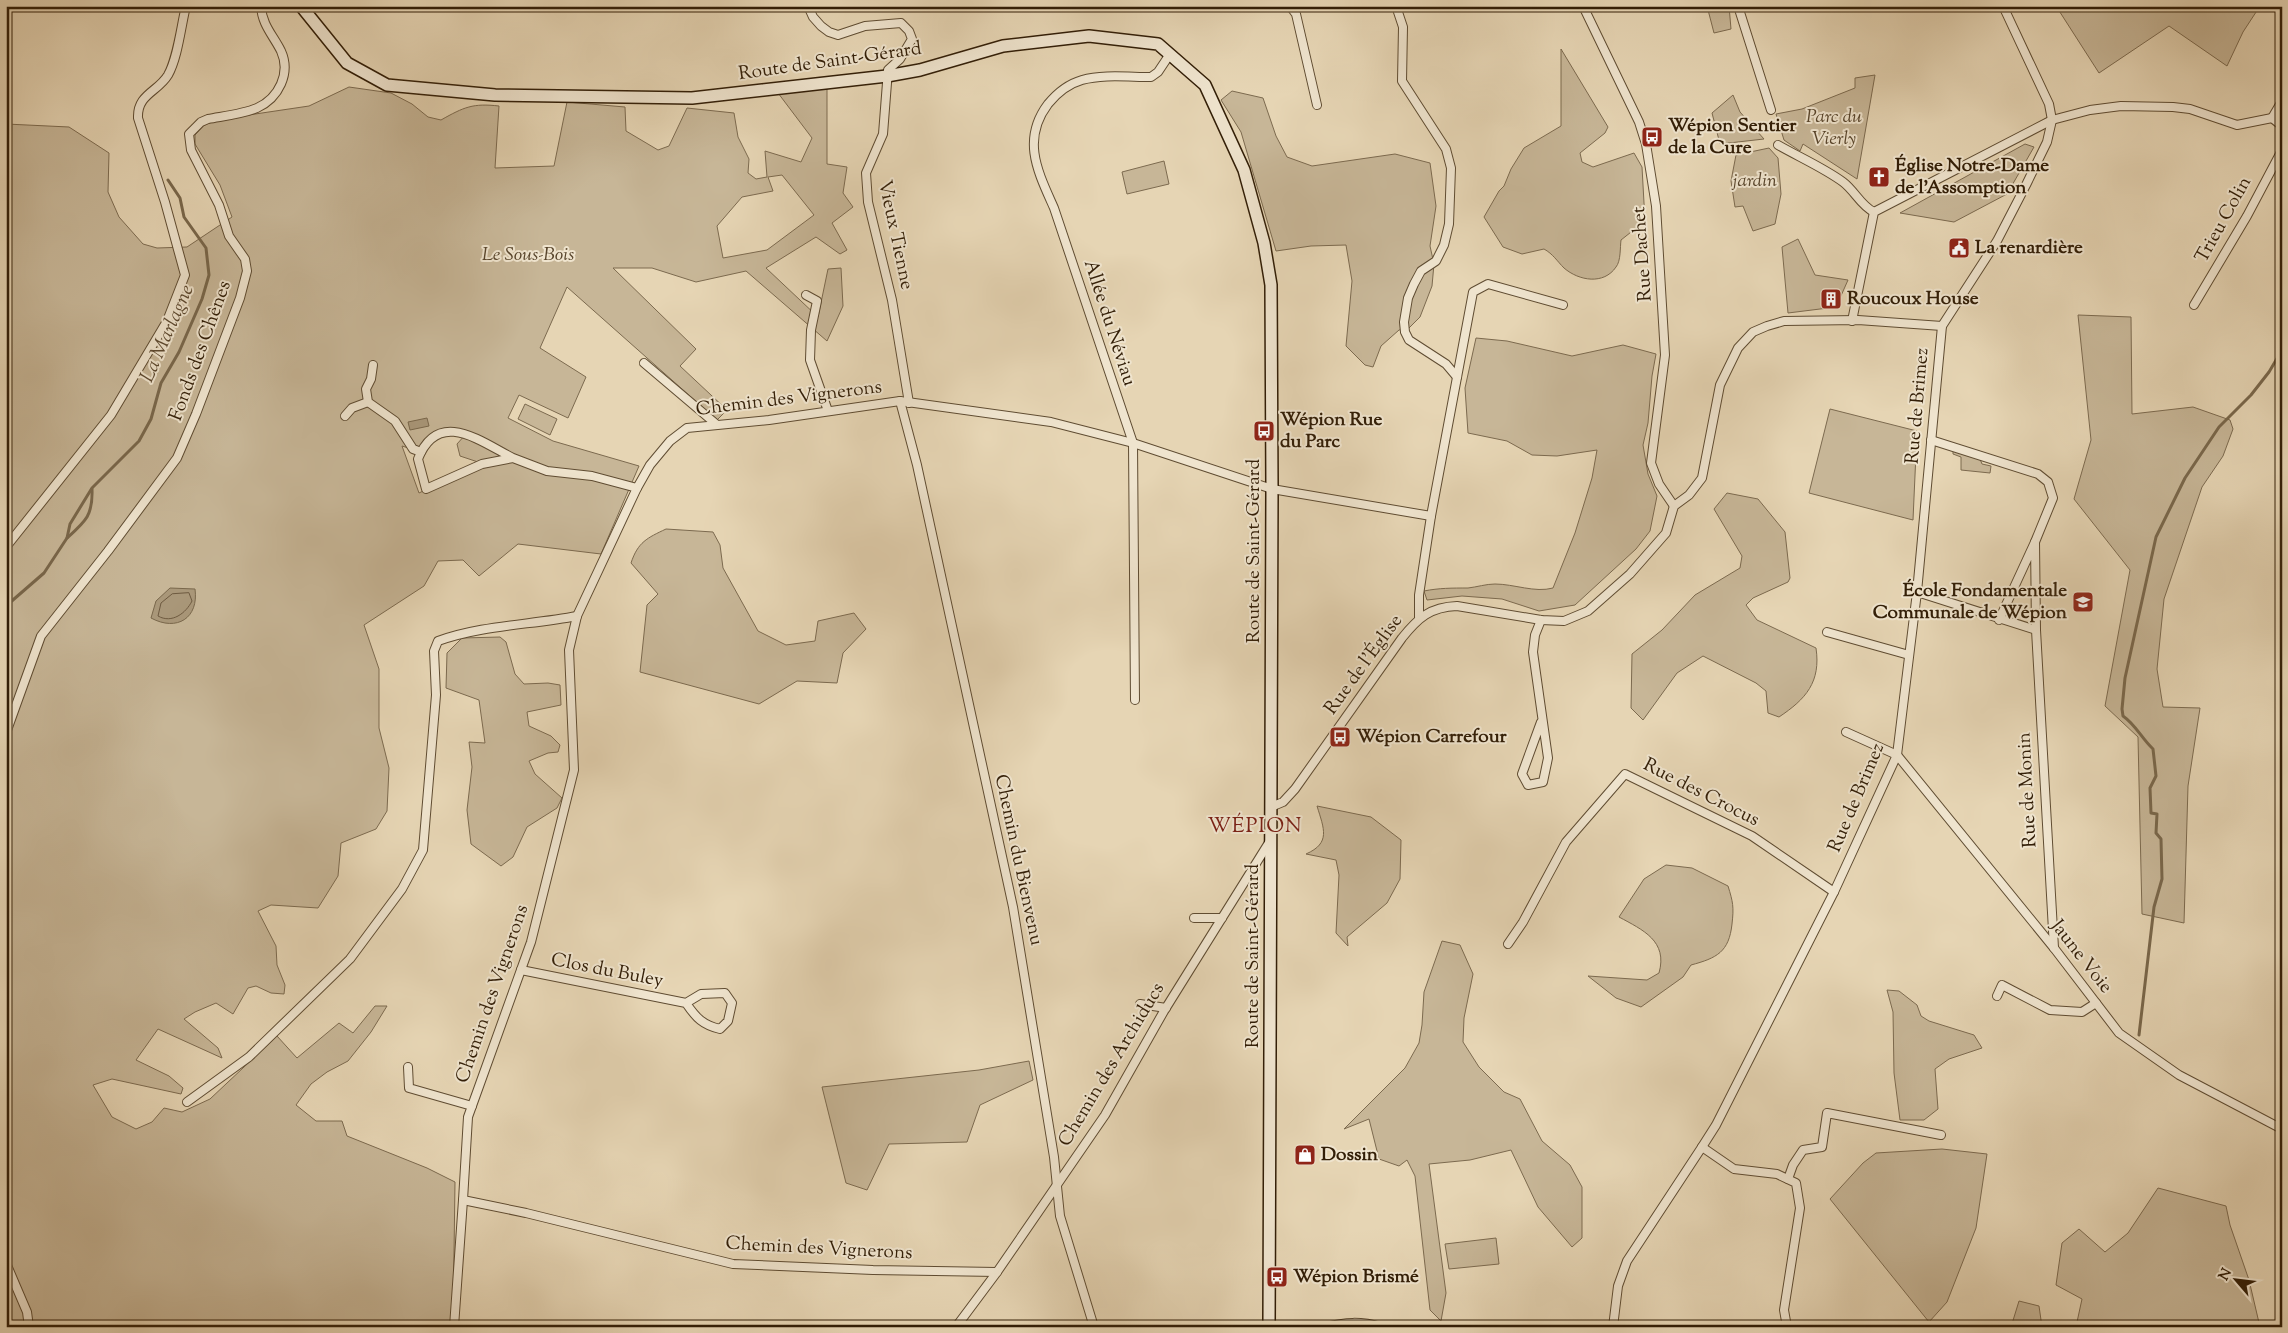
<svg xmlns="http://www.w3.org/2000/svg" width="2288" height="1333" viewBox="0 0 2288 1333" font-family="'Sorts Mill Goudy',serif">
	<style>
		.green { fill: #c7b697; stroke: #7c6a4f; fill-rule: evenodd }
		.water { fill: #a99779; stroke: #79674b }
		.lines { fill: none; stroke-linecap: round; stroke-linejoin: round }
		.shore { stroke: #6e5a40; stroke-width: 1 }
		.stream { stroke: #79674b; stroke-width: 3 }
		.minor-casing { stroke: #5f4c32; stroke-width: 10 }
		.secondary-casing { stroke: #321e07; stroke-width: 14 }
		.minor { stroke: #efe4ce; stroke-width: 8 }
		.secondary { stroke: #efe4ce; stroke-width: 11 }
		.labels { text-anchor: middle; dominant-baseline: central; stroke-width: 4; stroke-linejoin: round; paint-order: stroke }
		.street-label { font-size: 19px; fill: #321e07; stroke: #efe4ce }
		.park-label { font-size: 19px; font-style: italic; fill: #57442b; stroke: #efe4ce }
		.poi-label { font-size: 19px; font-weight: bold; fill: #321e07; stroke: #efe4ce; text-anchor: start }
		.water-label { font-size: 20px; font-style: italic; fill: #5c482f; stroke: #efe4ce }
		.quarter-label { font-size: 21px; letter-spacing: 1px; fill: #7a1f14; stroke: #efe4ce }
	</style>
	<rect width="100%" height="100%" fill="#e6d5b4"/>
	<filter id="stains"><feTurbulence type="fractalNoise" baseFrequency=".004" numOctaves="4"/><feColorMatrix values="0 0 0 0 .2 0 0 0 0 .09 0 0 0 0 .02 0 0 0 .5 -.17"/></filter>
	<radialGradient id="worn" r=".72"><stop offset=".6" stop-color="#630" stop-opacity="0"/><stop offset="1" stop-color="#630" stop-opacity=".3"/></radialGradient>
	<!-- green -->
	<g class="green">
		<polygon points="1707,6 1729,6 1731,29 1714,33"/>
		<polygon points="2056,6 2260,6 2243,32 2227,66 2169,26 2099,73"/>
		<path d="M 1561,49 L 1608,127 L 1605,133 L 1580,153 L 1582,162 L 1593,167 L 1634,153 L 1642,167 L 1645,221 L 1621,240 C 1620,247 1621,261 1616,267 C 1604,285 1579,281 1564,268 C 1557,261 1553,254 1544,249 L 1522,254 L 1503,247 L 1484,217 L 1499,191 L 1504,186 L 1511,169 L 1524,148 L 1561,126 Z"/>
		<polygon points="1875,75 1857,179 1803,144 1800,151 1784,140 1776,114 1802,109 1855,88 1855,78"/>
		<path d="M 827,83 L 827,164 L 847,167 L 843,193 L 853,207 L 832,223 L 847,250 L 840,254 L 816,237 L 766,268 L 818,317 L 828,269 L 841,268 L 843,306 L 827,341 L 746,271 L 696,282 L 652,268 L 613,268 L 696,349 L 680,366 L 727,410 L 717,420 L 567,287 L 540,348 L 586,377 L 568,418 L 519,395 L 508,418 L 553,441 L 639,466 L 601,554 L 518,544 L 479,576 L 463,560 L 438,561 L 424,586 L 364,625 L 379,669 L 379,728 L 389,768 L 387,811 L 376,829 L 341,843 L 338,876 L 318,908 L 271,905 L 258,911 L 276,946 L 277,965 L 285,985 L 284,994 L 271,993 L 256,986 L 248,988 L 233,1014 L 216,1003 L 195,1012 L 184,1019 L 218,1048 L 222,1058 L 158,1029 L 136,1060 L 169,1076 L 183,1088 L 181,1094 L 112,1079 L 93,1085 L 112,1117 L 136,1129 L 152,1122 L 164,1108 L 182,1112 L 210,1099 L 277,1036 L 297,1058 L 339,1023 L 353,1033 L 375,1006 L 387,1006 L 371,1032 L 348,1061 L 327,1072 L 311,1084 L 296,1105 L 316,1121 L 342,1121 L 347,1136 L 427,1168 L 455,1182 L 453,1327 L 6,1327 L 6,124 L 69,127 L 109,153 L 108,192 L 119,217 L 143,244 L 157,248 L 187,247 L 232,217 L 220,185 L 195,144 L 195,135 L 203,126 L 215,120 L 309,106 L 349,87 L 391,93 L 412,104 L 428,117 L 441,120 C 464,107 473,103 499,106 L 495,168 L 554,166 L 567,102 L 625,107 L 626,131 L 658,150 L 669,146 L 687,108 L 734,113 L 738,137 L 749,159 L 748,173 L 756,179 L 767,177 L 765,151 L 801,162 L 812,138 L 775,89 ZM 782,175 L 814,215 L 767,250 L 723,258 L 717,226 L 742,197 L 773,191 L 768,177 ZM 447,431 L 466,434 L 457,444 L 460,456 L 481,463 L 419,493 L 402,446 L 421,452 Z"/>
		<polygon points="1232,91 1263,98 1276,136 1287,157 1312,166 1395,154 1430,163 1436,206 1430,246 1434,264 1432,286 1420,317 1409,328 1399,330 1381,346 1373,367 1365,365 1346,346 1352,281 1346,245 1311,246 1276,251 1241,132 1221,100"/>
		<polygon points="1733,95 1740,112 1764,139 1720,144 1712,113"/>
		<polygon points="2025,144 2034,147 2007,194 1954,222 1900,213"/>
		<polygon points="1769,148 1778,158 1781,194 1775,224 1753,231 1743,206 1735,207 1731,181 1736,155"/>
		<polygon points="1164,161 1169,184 1127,194 1122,172"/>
		<polygon points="1798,239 1815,275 1848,280 1836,307 1788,313 1782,247"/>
		<polygon points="2078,315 2131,317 2132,414 2193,407 2230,420 2233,429 2223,456 2202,487 2164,599 2157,669 2163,707 2200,708 2188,786 2184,923 2142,914 2138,737 2105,706 2130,570 2074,499 2091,440"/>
		<path d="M 1476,338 L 1507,341 L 1572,356 L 1623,345 L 1656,354 L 1652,376 L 1648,423 L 1643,445 L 1648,474 L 1657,496 L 1650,531 L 1636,549 L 1575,605 L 1539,611 L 1502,599 L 1462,596 L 1427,600 L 1424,591 C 1439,588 1452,588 1468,588 C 1477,587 1486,584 1495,584 C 1514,584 1535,593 1553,588 L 1575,533 L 1592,478 L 1597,450 L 1557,456 L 1532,455 L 1507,441 L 1468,433 L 1465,388 Z"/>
		<polygon points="525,404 557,419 550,435 518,419"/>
		<polygon points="1830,409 1917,431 1913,520 1809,493"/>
		<polygon points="1953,451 1980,459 1982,464 1991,466 1990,473 1961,470 1961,457 1953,454"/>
		<path d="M 1727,493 L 1758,499 L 1785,532 L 1790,578 L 1788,582 L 1753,598 L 1746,605 L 1757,620 L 1816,648 C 1821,682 1806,699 1779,717 L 1768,713 L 1766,691 L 1756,683 L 1703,656 L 1677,673 L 1643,720 L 1631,708 L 1632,654 L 1662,630 L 1695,595 L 1740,568 L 1742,556 L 1714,509 Z"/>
		<path d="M 666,529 L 713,532 L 720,545 L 723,568 L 758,631 L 786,645 L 815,641 L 818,621 L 854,613 L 866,629 L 843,653 L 837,683 L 797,681 L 759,704 L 640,672 L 647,605 L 658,594 L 631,563 C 638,542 647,538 666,529 Z"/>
		<polygon points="500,637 506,642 515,674 524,684 548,683 560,685 561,705 527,712 529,726 551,736 560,745 558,752 548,753 529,761 535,774 562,798 557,808 527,827 513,857 501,866 471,844 467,810 472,767 469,742 485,743 479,700 446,688 447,653 462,638"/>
		<path d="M 1317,806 L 1371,817 L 1401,840 L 1400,879 L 1387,903 L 1347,937 L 1348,946 L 1336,933 L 1339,875 L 1336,860 L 1306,854 C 1331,843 1324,829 1317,806 Z"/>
		<path d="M 1666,865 L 1692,868 L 1728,886 C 1733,902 1734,907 1732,924 C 1729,952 1717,958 1691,965 L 1683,977 L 1641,1007 L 1616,998 L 1588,976 L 1647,980 L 1659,973 C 1668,941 1643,930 1619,917 L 1644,879 Z"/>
		<polygon points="1442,941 1460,945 1473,974 1464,1018 1463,1042 1479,1067 1504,1092 1520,1099 1542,1141 1570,1165 1582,1187 1582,1238 1572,1247 1538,1207 1511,1150 1470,1160 1429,1164 1446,1293 1441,1321 1430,1310 1415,1176 1407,1160 1399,1166 1379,1159 1369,1119 1344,1129 1405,1068 1419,1043 1422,1025 1424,992"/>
		<polygon points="1887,990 1899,991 1917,1005 1921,1016 1929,1021 1974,1035 1982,1048 1949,1059 1935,1069 1938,1109 1924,1120 1900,1120 1894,1073 1893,1012"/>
		<polygon points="1029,1061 1033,1080 980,1105 967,1142 889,1144 867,1190 846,1183 822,1087 979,1070"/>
		<polygon points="1942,1149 1987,1154 1976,1228 1947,1302 1929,1322 1830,1199 1863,1163 1876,1153"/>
		<polygon points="2158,1188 2226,1206 2230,1225 2249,1280 2260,1327 2074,1327 2077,1322 2082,1299 2056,1285 2062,1243 2079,1229 2105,1252 2128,1233"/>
		<polygon points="1496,1238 1499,1264 1449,1269 1445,1244"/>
		<polygon points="2019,1301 2039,1306 2042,1327 2011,1327"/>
	</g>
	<!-- water -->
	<g class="water">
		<polygon points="427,418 429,426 410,430 408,422"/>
		<path d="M 170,588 L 195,589 C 199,618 177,632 151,618 L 156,601 Z"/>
	</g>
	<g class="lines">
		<!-- shore -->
		<path class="shore" d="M 189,593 L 192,601 C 186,613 172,624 158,616 L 161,603 L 172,594 Z"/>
		<!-- stream -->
		<g class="stream">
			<path d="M 67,538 C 86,521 93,515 92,489"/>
			<polyline points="6,606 44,573 67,538 70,524 92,488 139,441 151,419 161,383 179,352 202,299 209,275 206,248 184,217 180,198 168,180"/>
			<path d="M 2139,1035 L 2154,907 L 2162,879 L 2161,839 L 2156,833 L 2157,814 L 2151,813 L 2150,788 L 2156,776 L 2153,749 C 2142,739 2136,725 2123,716 L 2122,709 L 2125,678 L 2156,537 L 2185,478 L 2219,427 L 2251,395 L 2269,372 L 2282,350"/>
		</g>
		<!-- minor casing -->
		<g class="minor-casing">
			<g id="minor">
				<polyline points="808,6 813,17 821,26 829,32 838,35 865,26 901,23 909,31 912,39 900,59 888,70 883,134 866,173 868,202 892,300 909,403"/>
				<polyline points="1290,6 1296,14 1317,105"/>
				<polyline points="1396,6 1403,27 1402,81 1446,149 1451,168 1449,224 1444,245 1436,261 1421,271 1414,284 1408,298 1404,322 1405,332 1409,340 1446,364 1457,377"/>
				<polyline points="1583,6 1639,122 1646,144 1656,206 1665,355 1651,463 1659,484 1674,506"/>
				<polyline points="1738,6 1771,110"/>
				<polyline points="2272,118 2282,101"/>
				<polyline points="2272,118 2282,126"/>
				<path d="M 1778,145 C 1799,157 1824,168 1843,182 C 1855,191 1861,206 1874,212"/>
				<polyline points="806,295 817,301 811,330 810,360 828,411"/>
				<polyline points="2194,305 2247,216 2282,150"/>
				<polyline points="1852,321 1874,212 2052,120 2090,110 2121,106 2173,107 2190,109 2237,125 2272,118"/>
				<polyline points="644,363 716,424"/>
				<polyline points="373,365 371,379 366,389 368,402 395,421 413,449 421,452"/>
				<polyline points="900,401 917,465 1013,907 1054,1157 1060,1216 1094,1327"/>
				<polyline points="345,416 352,408 368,402"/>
				<polyline points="1931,440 2038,474 2048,482 2053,498 2035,542"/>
				<path d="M 513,458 C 480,441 438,408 418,459 L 426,489 L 482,464 L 513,458 L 547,471 L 592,476 L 637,488"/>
				<path d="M 6,547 L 111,415 L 167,321 L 185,275 L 165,202 L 138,118 C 137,94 158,92 168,75 C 178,57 181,26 186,6"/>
				<polyline points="1917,592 2036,630 2054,948"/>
				<polyline points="1419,617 1419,595 1431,516 1473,292 1488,284 1563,305"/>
				<polyline points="1541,620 1535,635 1533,652 1548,758 1543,782 1528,785 1522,774 1541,722"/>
				<polyline points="1999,620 2035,542 2036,630"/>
				<polyline points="1827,632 1909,655"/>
				<path d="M 1135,700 L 1133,443 L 1054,208 C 1038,172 1021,140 1048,104 C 1057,93 1068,84 1082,80 C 1102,74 1129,77 1151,77 L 1158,72 L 1170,54"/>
				<polyline points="1846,732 1897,755 2054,948 2119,1033 2179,1075 2282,1129"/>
				<path d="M 6,733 L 41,636 L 108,551 L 177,458 L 196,414 L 240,298 L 247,271 L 245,259 L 229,236 L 219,205 L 191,150 L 189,134 L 201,122 L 208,119 C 224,116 243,114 257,108 C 279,98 291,73 281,51 C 273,35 262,25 261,6"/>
				<path d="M 1271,807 L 1283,802 L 1295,789 L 1402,638 C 1418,618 1430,607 1457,606 L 1541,620 L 1564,621 L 1588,611 L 1630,574 L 1666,533 L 1674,506 L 1689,495 L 1702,478 L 1720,385 L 1738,348 L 1753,332 L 1767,326 L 1784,321 L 1858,320 L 1942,326"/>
				<polyline points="1194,918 1222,918"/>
				<polyline points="1508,944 1523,922 1566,842 1625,774 1752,836 1834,892"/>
				<path d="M 521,970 L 686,1003 L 701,994 L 725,993 L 732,1003 L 728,1021 L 720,1029 C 703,1025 696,1018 686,1003"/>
				<polyline points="1997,996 2002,985 2050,1010 2082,1012 2096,1003"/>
				<polyline points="1140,1004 1166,1008"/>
				<polyline points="408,1067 409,1088 472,1106"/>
				<path d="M 187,1102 L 249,1057 L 350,959 L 402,889 L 423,850 L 436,695 L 434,651 L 438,641 C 482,625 531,625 577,616"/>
				<polyline points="1788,1179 1793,1165 1803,1150 1822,1147 1827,1113 1941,1135"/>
				<polyline points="6,1263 27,1312 29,1327"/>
				<polyline points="997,1272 873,1270 733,1264 526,1213 463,1200 468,1117 531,942 574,770 569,650 577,616 637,488 650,465 670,441 687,428 769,420 900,401 1051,422 1133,443 1272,489 1431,516"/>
				<polyline points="454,1327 463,1200"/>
				<polyline points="956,1327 997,1272 1105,1115 1164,1011 1270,841"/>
				<path d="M 1325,1327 C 1345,1322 1361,1321 1381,1327"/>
				<polyline points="1613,1327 1618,1286 1627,1261 1702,1147"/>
				<polyline points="1787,1327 1784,1310 1800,1208 1796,1183 1777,1174 1734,1169 1702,1147 1716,1125 1834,892 1897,755 1917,592 1942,326 1997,241 2026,185 2047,142 2052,120 2049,104 2003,6"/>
			</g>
		</g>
		<!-- secondary casing -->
		<g class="secondary-casing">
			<polyline id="secondary" points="301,6 347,63 387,85 495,95 692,98 887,76 920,70 1003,46 1089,36 1158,44 1205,85 1244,170 1264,243 1271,285 1272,489 1269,1327"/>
		</g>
		<!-- minor -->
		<use href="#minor" class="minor"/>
		<!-- secondary -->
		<use href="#secondary" class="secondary"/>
	</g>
	<!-- icons -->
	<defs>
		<g id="bus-square" transform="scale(1.125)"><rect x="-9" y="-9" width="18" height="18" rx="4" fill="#8f2418" stroke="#efe4ce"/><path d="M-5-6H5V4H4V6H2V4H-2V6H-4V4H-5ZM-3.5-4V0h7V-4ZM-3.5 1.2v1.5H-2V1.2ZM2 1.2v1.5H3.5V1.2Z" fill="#fff"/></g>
		<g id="church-square" transform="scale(1.125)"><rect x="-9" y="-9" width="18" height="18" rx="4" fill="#8f2418" stroke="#efe4ce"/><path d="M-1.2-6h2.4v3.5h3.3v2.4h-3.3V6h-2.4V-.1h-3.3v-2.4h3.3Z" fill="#fff"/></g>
		<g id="civic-square" transform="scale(1.125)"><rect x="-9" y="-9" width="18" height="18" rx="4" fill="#8f2418" stroke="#efe4ce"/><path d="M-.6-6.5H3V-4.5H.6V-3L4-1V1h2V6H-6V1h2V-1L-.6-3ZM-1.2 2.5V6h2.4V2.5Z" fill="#fff"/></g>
		<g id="building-square" transform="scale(1.125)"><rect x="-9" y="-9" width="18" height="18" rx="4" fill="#8f2418" stroke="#efe4ce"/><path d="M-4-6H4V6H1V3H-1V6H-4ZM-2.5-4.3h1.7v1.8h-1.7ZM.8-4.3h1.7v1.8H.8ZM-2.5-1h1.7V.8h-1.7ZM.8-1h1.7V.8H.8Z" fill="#fff"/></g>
		<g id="school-square" transform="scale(1.125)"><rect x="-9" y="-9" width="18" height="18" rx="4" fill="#8f2418" stroke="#efe4ce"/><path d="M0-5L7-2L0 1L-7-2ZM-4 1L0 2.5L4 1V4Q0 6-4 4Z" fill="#fff"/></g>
		<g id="shop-square" transform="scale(1.125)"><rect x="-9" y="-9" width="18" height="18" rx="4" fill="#8f2418" stroke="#efe4ce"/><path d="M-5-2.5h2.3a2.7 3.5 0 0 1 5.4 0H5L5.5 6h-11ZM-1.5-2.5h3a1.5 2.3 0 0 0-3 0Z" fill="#fff"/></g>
	</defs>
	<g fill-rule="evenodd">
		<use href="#bus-square" x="1652" y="137"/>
		<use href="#church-square" x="1879" y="177"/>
		<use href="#civic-square" x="1959" y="248"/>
		<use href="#building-square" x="1831" y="299"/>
		<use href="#bus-square" x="1264" y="431"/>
		<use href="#school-square" x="2083" y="602"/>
		<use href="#bus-square" x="1340" y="737"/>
		<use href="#shop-square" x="1305" y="1155"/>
		<use href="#bus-square" x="1277" y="1277"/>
	</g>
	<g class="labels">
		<!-- street labels -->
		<g class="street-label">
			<text transform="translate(830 62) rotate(-8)">Route de Saint-Gérard</text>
			<text transform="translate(2224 220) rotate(-61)">Trieu Colin</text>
			<text transform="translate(895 235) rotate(78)">Vieux Tienne</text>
			<text transform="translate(1643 254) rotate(-94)">Rue Dachet</text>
			<text transform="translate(1109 323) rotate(72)">Allée du Néviau</text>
			<text transform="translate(201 351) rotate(-70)">Fonds des Chênes</text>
			<text transform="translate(789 399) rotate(-7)">Chemin des Vignerons</text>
			<text transform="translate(1918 406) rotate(-85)">Rue de Brimez</text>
			<text transform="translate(1254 551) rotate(-90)">Route de Saint-Gérard</text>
			<text transform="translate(1364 665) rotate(-54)">Rue de l'Église</text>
			<text transform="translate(2028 790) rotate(-93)">Rue de Monin</text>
			<text transform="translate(1701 793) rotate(27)">Rue des Crocus</text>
			<text transform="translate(1857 798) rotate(-67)">Rue de Brimez</text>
			<text transform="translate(1018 860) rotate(78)">Chemin du Bienvenu</text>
			<text transform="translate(1253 956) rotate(-90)">Route de Saint-Gérard</text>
			<text transform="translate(2081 957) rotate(52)">Jaune Voie</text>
			<text transform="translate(607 971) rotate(11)">Clos du Buley</text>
			<text transform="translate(493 994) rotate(-71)">Chemin des Vignerons</text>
			<text transform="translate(1112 1065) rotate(-59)">Chemin des Archiducs</text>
			<text transform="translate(819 1249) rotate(3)">Chemin des Vignerons</text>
		</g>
		<!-- park labels -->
		<g class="park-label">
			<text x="1834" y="117">Parc du<tspan x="1834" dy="22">Vierly</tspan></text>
			<text x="1755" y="181">jardin</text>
			<text x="528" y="255">Le Sous-Bois</text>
		</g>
		<!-- poi labels -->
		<g class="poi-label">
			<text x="1668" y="126">Wépion Sentier<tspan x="1668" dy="22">de la Cure</tspan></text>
			<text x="1895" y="166">Église Notre-Dame<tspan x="1895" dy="22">de l'Assomption</tspan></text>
			<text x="1975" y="248">La renardière</text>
			<text x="1847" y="299">Roucoux House</text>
			<text x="1280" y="420">Wépion Rue<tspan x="1280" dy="22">du Parc</tspan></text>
			<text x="2067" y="591" text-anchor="end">École Fondamentale<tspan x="2067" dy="22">Communale de Wépion</tspan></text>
			<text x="1356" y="737">Wépion Carrefour</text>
			<text x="1321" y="1155">Dossin</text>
			<text x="1293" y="1277">Wépion Brismé</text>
		</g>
		<!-- water labels -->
		<g class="water-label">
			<text transform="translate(168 334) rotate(-66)">La Marlagne</text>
		</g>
		<!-- quarter labels -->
		<g class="quarter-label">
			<text x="1255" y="827">WÉPION</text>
		</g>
	</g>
	<!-- margin -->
	<rect width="2288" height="1333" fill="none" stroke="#e6d5b4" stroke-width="25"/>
	<rect x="8" y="8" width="2273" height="1318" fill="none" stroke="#321e07" stroke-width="2.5"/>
	<rect x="12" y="12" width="2263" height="1308" fill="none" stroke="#321e07"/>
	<!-- north arrow -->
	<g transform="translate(2236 1280) rotate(298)" stroke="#efe4ce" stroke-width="4" paint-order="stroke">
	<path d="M0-4L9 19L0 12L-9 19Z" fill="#321e07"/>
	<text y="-8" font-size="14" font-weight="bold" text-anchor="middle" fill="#321e07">N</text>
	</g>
	<rect width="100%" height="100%" filter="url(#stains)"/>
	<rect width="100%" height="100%" fill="url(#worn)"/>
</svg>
